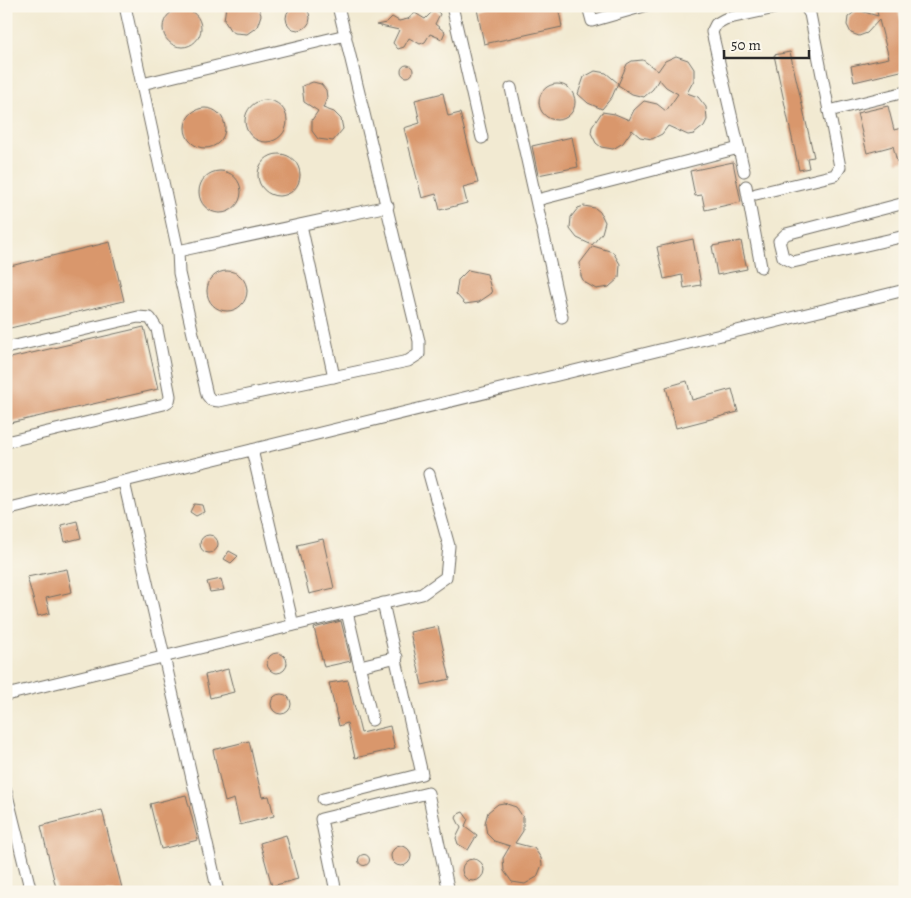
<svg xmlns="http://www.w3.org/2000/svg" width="911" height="898" viewBox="0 0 911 898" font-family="Alegreya,serif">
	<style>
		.building { fill: #d9976c }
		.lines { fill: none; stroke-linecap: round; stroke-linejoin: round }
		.minor-casing { stroke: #716e65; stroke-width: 13 }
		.minor { stroke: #fff; stroke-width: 11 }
	</style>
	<rect width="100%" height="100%" fill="#fbf7ec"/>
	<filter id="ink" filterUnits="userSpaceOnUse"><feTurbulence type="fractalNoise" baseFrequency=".02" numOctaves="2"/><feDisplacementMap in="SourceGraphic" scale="10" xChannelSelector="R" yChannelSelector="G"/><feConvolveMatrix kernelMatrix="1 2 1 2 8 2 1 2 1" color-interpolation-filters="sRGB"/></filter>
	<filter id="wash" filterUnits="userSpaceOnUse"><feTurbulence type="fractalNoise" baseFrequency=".0096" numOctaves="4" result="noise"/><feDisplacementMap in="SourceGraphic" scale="20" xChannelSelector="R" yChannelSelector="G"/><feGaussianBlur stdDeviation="1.12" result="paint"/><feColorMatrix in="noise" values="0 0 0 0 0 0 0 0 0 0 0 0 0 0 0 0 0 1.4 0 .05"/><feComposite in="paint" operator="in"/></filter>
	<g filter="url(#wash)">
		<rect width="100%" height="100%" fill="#f2ead2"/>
		<g id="blocks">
			<!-- building -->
			<g class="building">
				<circle cx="298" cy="18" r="12"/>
				<polygon points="226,6 258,6 261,15 257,27 247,34 235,33 230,30 224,20"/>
				<polygon points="487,6 558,6 562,27 484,44 477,9"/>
				<polygon points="876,6 897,6 905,36 905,70 854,82 851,66 889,58 879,20 867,33 859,36 851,33 847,25 848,17 857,10 878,16"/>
				<polygon points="435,9 440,14 435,24 445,32 442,39 430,34 425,42 420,44 409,38 404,47 398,49 393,43 399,30 376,25 386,23 392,17 399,21 408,19 415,13 425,19"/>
				<circle cx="182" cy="28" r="19"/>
				<polygon points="790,52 814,157 807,158 809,168 799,170 774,55"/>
				<polygon points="676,56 688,60 694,69 694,80 687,93 698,97 706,107 707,120 704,126 694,134 688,135 668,126 662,134 652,139 640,137 632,130 623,143 613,149 601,147 596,143 591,133 592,127 602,112 615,114 629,120 634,110 644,101 657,104 666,111 678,94 666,87 659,79 653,89 644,97 632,94 618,85 627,64 632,61 643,60 658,71 665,61"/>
				<circle cx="407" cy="71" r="6"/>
				<polygon points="595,71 606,73 618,83 612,97 602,109 588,103 578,94 584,77"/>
				<polygon points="313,82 321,84 326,90 327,98 323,108 334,112 341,119 343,129 333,141 318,139 312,131 312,120 318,111 304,102 302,86"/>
				<circle cx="557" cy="102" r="18"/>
				<polygon points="443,93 448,116 460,113 478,183 463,187 467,203 440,210 436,194 422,198 404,128 420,123 415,100"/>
				<circle cx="266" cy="121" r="21"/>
				<polygon points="888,106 894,130 905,127 905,160 897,162 893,146 867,153 857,113"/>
				<circle cx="205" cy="128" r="20"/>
				<polygon points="572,137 578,167 538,175 532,146"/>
				<circle cx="279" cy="175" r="21"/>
				<polygon points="733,162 741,202 705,210 702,195 695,196 690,171"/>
				<circle cx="220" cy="192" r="21"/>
				<polygon points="584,206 595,208 600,212 605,222 602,233 592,245 577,238 570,229 571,217 578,208"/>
				<polygon points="693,239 701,285 684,288 682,275 664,279 657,247"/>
				<polygon points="741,241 747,269 717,275 712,246"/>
				<polygon points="110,242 124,301 6,329 6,267"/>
				<polygon points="593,246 613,252 620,264 619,278 609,287 596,289 584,282 581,276 580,263"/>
				<polygon points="468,270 487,274 492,293 479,302 465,304 456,294 458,280"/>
				<circle cx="227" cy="291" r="20"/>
				<polygon points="144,327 158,389 6,424 6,359"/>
				<polygon points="687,381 692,400 732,389 738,412 676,428 666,387"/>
				<polygon points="194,504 202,505 204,512 196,516 190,512"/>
				<polygon points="77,521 81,538 65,542 61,525"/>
				<circle cx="209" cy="544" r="9"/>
				<polygon points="323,539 334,588 309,594 297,545"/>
				<polygon points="229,551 238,556 231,563 224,559"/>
				<polygon points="67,569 72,592 46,598 50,613 38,616 27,577"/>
				<polygon points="221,579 224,590 210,592 207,582"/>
				<polygon points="341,621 351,661 324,667 314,628"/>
				<polygon points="438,626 450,679 422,685 410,632"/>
				<circle cx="277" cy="663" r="10"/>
				<polygon points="228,669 234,692 210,698 205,675"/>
				<polygon points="348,680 361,733 390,726 395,749 355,758 347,723 339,726 329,683"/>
				<circle cx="281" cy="704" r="10"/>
				<polygon points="249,741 262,797 269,796 274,816 240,825 234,799 225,802 213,750"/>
				<polygon points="186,795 198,840 161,849 150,804"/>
				<polygon points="504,803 516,807 523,817 523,831 515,843 534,848 541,858 542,865 537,877 525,884 512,882 504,871 503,858 510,846 494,841 487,834 485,823 488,812 498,804"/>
				<polygon points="102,810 123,892 57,892 41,826"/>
				<polygon points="463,812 468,819 465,826 477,835 468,850 458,844 456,838 461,828 456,818 458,814"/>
				<polygon points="286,835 298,879 272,886 260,843"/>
				<circle cx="401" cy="856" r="10"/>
				<circle cx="364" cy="860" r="5.5"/>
				<circle cx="473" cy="870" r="11"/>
			</g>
		</g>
	</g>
	<g filter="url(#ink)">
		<use href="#blocks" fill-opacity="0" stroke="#716e65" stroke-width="1"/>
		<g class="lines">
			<!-- minor casing -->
			<g class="minor-casing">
				<g id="minor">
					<polyline points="125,6 178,251 179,273 207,395 211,400 219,401 408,361 419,354 419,341 338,6"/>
					<polyline points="452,6 482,138"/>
					<polyline points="588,6 592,21 644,6"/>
					<polyline points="142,84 346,35"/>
					<polyline points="511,88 562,317"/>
					<polyline points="829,111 905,92"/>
					<polyline points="744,171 712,32 716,24 725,19 784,6"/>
					<polyline points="746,186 761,267"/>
					<polyline points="756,194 835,175 840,167 810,14 805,6"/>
					<polyline points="537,200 739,148"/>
					<polyline points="905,203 786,234 779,241 783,257 793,262 905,236"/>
					<polyline points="301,225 334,377"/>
					<polyline points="178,251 388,206"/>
					<polyline points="6,348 138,317 150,318 157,329 170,396 169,401 164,404 6,442"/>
					<polyline points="252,450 293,625"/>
					<polyline points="124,482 218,892"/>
					<polyline points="6,510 905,290"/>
					<polyline points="347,612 372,720"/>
					<polyline points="360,666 397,657"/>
					<polyline points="6,695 422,594 446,577 449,546 429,474"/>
					<polyline points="6,791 31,892"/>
					<polyline points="323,799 422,774 383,603"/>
					<polyline points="336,892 321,819 428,793 449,892"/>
				</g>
			</g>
			<!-- minor -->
			<use href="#minor" class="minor"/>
		</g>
	</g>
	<!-- margin -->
	<rect width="911" height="898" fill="none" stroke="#fbf7ec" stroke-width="25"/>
	<!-- scale -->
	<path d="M724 50v8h85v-8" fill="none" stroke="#2b2b2b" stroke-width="2.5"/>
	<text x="731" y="50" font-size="15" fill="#2b2b2b" stroke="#fbf7ec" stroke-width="4" paint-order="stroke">50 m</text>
</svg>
